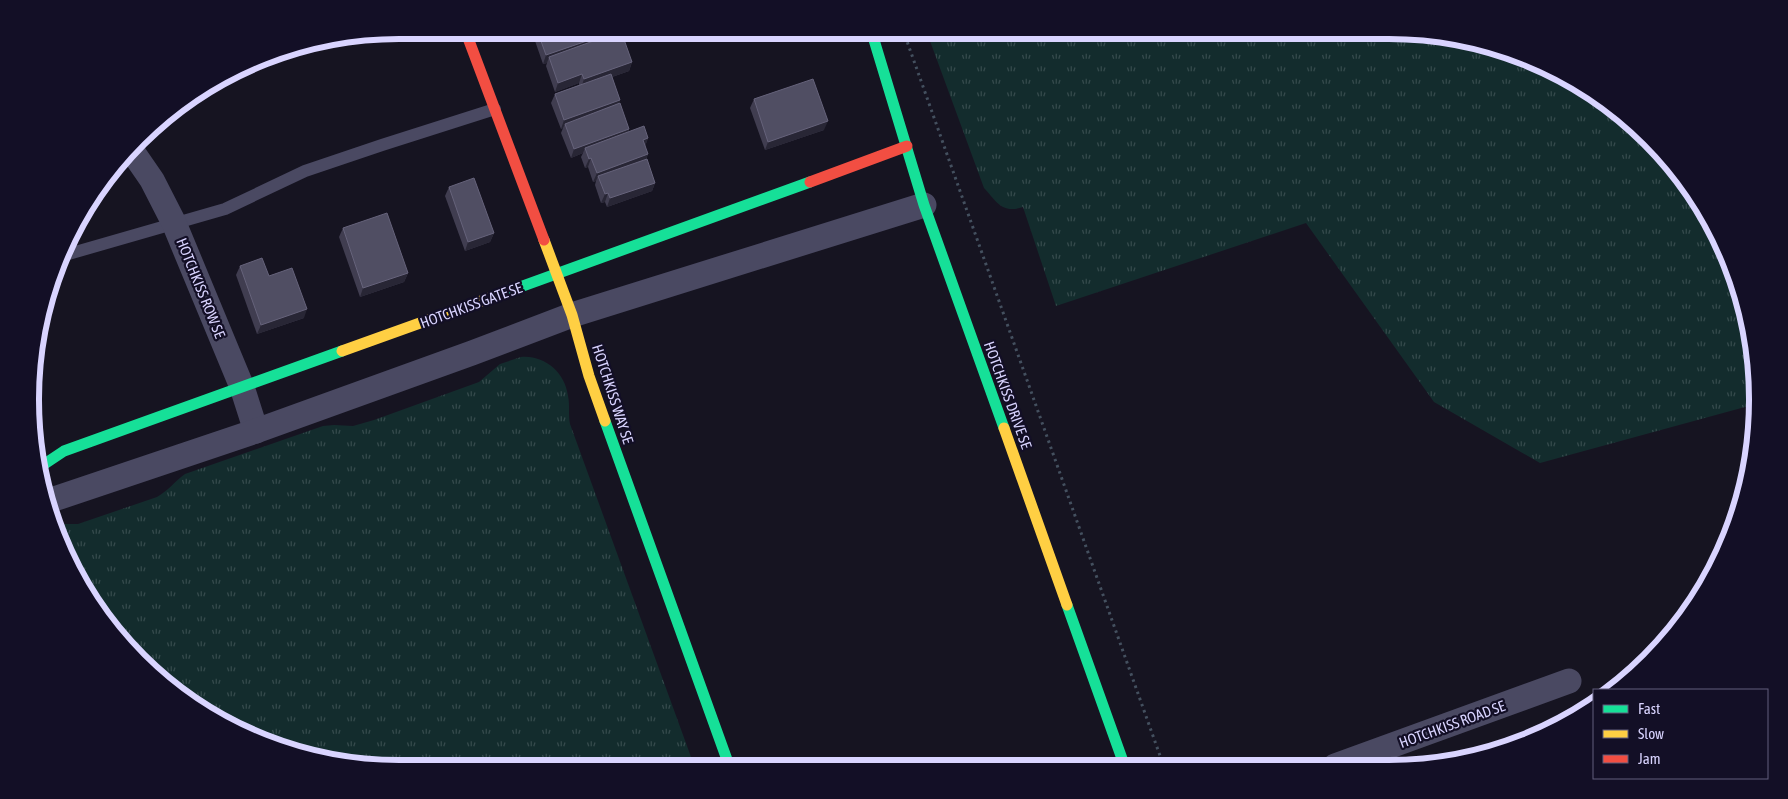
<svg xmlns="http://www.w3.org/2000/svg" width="1788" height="799" viewBox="0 0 1788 799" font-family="'Asap Condensed',sans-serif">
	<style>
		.park { fill: url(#park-tufts) }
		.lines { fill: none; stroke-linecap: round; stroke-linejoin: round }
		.path { stroke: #44505f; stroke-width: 3; stroke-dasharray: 2.5 4; stroke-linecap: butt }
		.lane { stroke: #4a4962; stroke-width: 12 }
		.street { stroke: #4a4962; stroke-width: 25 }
		.fast { stroke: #16e098; stroke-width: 11 }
		.slow { stroke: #ffcf43; stroke-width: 11 }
		.jam { stroke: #f24e42; stroke-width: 11 }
		.wall { fill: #403d50 }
		.shaded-wall { fill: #282635 }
		.building { fill: #504e63; stroke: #66637b }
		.labels { text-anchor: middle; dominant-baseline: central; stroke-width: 4.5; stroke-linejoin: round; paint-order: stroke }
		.street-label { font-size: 15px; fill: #d9d4ff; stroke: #130f26 }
		.rim { fill: none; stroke: #d9d4ff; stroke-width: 6 }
	</style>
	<defs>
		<pattern id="park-tufts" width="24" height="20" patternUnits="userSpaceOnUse" patternTransform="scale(1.25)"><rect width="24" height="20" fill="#132c2d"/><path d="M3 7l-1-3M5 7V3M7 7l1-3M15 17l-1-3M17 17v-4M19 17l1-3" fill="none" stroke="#354a4c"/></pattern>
	</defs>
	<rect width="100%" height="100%" fill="#161421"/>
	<!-- park -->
	<g class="park">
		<path d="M 926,30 L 1389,30 L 1508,50 L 1573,80 L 1632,122 L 1682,175 L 1720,236 L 1745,304 L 1757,376 L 1756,404 L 1540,463 L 1434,402 L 1306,223 L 1056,306 L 1023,207 C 1002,214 997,202 984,188 Z"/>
		<path d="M 521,357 C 544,355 565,372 568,396 C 570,405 568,414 570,424 L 695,768 L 400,769 L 280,749 L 215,720 L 156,677 L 80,584 L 57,524 L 78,524 L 157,497 C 168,491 175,481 185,474 L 323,426 L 334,425 L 353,426 L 374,420 L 479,382 L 500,364 Z"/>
	</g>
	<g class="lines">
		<!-- path -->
		<polyline class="path" points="903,30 1164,767"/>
		<!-- lane -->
		<polyline class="lane" points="65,255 225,209 305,171 382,145 495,109"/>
		<!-- street -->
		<g class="street">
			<polyline points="132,151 152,180 174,223 242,387 256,431"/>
			<polyline points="48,501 256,431 472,353 572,315 924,205"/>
			<polyline points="1335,766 1569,681"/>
		</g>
		<!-- fast -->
		<g class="fast">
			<polyline points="871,30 924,205 1004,428"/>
			<polyline points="498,295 810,182"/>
			<polyline points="605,421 730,768"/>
			<polyline points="37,469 64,451 342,351"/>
			<polyline points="1067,605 1125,767"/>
		</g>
		<!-- slow -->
		<g class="slow">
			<polyline points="544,240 572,315 589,376 605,421"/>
			<polyline points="342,351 498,295"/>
			<polyline points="1004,428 1067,605"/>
		</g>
		<!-- jam -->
		<g class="jam">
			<polyline points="465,30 544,240"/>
			<polyline points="810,182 907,146"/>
		</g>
	</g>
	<!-- wall -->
	<g class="wall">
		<polygon points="536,30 612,30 612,35 632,62 629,71 612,77 620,100 618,104 629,129 628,132 648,138 645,146 648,154 646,159 655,183 652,191 607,207 605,202 601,203 595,185 596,181 593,182 588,167 585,168 581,157 583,153 571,158 561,133 563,128 561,129 551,103 555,94 579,85 579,83 555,92 546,66 547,63 543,64 534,38"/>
		<polygon points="754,99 824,130 765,150 750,108"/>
		<polygon points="449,187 494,233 490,242 465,251 445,196"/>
		<polygon points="343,228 408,273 404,282 360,297 339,237"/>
		<polygon points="240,266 269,276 304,318 257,334 236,275"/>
	</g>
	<!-- shaded-wall -->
	<g class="shaded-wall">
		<polygon points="613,32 610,41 549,57 547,63 543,64 546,55"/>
		<polygon points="632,62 629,71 581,88 584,79"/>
		<polygon points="582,74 579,83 555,92 558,83"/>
		<polygon points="620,100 617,109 565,124 563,128 561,129 564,120"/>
		<polygon points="828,121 824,130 765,150 768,142"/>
		<polygon points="629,129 626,138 585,148 583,153 571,158 574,149"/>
		<polygon points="648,138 645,147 643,140"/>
		<polygon points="648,154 645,163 598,176 596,181 593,182 597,173"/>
		<polygon points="591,158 588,167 585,168 589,159"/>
		<polygon points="655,183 652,191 607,207 610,198"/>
		<polygon points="608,193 605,202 601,203 605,194"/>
		<polygon points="494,233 490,242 465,251 468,242"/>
		<polygon points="408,273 404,282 360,297 363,288"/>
		<polygon points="307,309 304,318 257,334 261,325"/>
	</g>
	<!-- building -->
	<g class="building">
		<polygon points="537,30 612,30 613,32 546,55"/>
		<polygon points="621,31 632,62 584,79 582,74 558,83 549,57"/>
		<polygon points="611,74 620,100 564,120 555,94"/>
		<polygon points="813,79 828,121 768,142 754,99"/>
		<polygon points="620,103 629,129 574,149 565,124"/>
		<polygon points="644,126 648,138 643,140 648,154 597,173 591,158 589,159 585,148"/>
		<polygon points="647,159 655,183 610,198 608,193 605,194 598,176"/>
		<polygon points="474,178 494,233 468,242 449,187"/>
		<polygon points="387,213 408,273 363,288 343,228"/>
		<polygon points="262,258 269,276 292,268 307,309 261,325 240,266"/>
	</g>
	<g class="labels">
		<!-- street labels -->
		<g class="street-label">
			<text transform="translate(201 288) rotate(68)">HOTCHKISS ROW SE</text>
			<text transform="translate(471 305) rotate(-20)">HOTCHKISS GATE SE</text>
			<text transform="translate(613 394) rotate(72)">HOTCHKISS WAY SE</text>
			<text transform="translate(1008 395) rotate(70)">HOTCHKISS DRIVE SE</text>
			<text transform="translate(1452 724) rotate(-20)">HOTCHKISS ROAD SE</text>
		</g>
	</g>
	<!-- crop -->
	<path d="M0 0H1788V799H0ZM399 39H1389A360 360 0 0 1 1749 399V400A360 360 0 0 1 1389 760H399A360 360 0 0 1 39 400V399A360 360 0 0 1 399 39Z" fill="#130f26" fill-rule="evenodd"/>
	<path class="rim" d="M399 39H1389A360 360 0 0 1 1749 399V400A360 360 0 0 1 1389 760H399A360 360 0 0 1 39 400V399A360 360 0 0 1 399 39Z"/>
	<!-- legend -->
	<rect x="1593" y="689" width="175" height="90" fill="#130f26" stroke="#625e7d"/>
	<rect x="1603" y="705" width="25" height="8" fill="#16e098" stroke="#625e7d"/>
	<text x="1638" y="714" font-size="15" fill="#d9d4ff">Fast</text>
	<rect x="1603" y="730" width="25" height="8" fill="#ffcf43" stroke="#625e7d"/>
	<text x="1638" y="739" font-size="15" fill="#d9d4ff">Slow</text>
	<rect x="1603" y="755" width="25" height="8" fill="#f24e42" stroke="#625e7d"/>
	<text x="1638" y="764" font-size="15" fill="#d9d4ff">Jam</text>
</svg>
